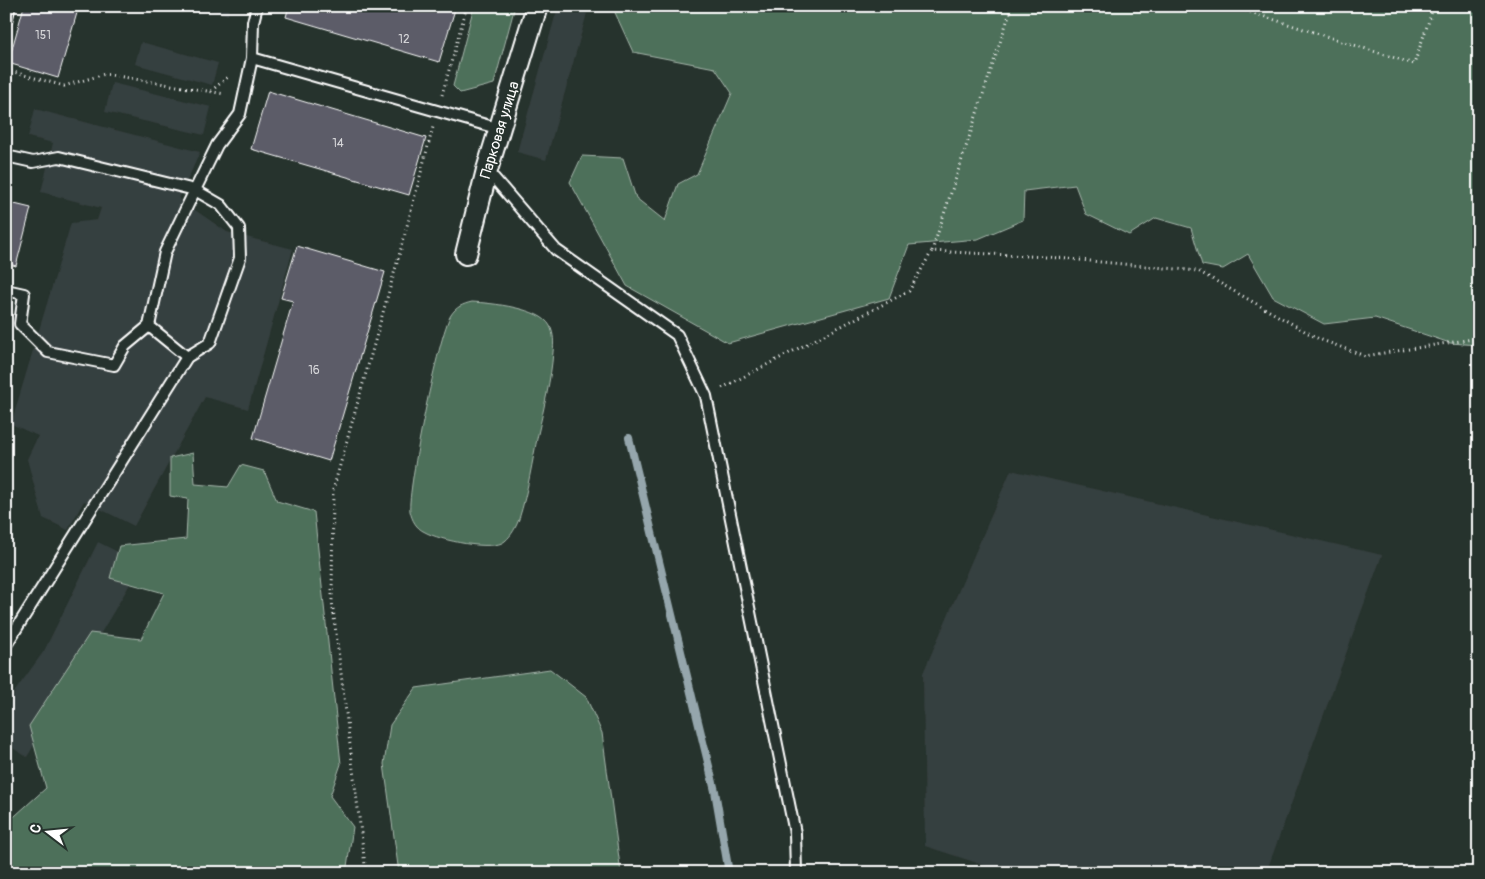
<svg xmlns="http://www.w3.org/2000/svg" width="1485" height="879" viewBox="0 0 1485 879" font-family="Pangolin,sans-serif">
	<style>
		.built { fill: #363f3f }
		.green { fill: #4e6f5a; stroke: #a6b7ac }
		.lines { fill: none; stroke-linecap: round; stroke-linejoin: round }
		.stream { stroke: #95a6ac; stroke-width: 8 }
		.building { fill: #5b5c68; stroke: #fff }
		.lane-casing { stroke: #fff; stroke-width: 14 }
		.street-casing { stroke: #fff; stroke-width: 24 }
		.path { stroke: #fff; stroke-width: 3; stroke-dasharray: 1 4; stroke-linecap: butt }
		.lane { stroke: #26332d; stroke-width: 10 }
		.street { stroke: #26332d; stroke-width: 20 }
		.labels { text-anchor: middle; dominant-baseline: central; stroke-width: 4; stroke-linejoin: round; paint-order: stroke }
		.number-label { font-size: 12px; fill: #d6d6d9 }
		.street-label { font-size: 15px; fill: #fff; stroke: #26332d }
	</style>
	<rect width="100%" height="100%" fill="#26332d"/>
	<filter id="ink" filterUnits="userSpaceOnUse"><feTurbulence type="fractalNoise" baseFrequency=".02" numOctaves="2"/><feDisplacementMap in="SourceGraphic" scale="10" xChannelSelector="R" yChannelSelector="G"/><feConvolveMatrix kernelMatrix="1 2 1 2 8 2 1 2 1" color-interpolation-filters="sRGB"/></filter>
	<g filter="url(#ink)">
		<!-- built -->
		<g class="built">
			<polygon points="197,6 230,6 228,15"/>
			<polygon points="558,6 589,6 546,160 517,152"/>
			<polygon points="141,42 218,63 212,85 135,64"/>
			<polygon points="112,83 211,107 204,135 105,112"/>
			<polygon points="35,109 200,152 179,199 227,232 293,249 248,409 205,397 134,526 84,501 68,530 43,518 27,459 38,436 11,424 71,223 97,220 101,208 41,192 53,143 28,137"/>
			<polygon points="1011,470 1382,555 1266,873 1008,873 925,846 923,673"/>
			<polygon points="98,542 142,564 27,757 6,744 6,712 15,691 44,651"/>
		</g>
		<!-- green -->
		<g class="green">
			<polygon points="474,6 515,6 494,84 460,93 453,86"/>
			<polygon points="612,6 1479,6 1479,345 1450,343 1375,318 1324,324 1273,297 1248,254 1223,269 1202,265 1191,228 1156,218 1129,235 1086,214 1075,185 1024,191 1023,220 978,239 909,245 889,298 728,343 627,286 570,182 582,156 623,158 636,198 665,221 678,184 697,174 732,93 715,68 633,52"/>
			<path d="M 472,302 C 491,303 541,308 550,326 C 554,334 554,343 553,352 C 551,379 544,407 538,434 C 532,462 528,491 519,519 C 516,527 512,535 505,541 C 493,552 439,540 425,532 C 416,528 412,520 410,511 C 407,491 439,333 451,315 C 456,307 463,304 472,302 Z"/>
			<polygon points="193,453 195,484 228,487 241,465 264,471 277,501 314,512 341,764 330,796 353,827 346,873 6,873 6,824 46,788 29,726 90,633 141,639 164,593 110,578 119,546 186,539 188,499 170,496 170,458"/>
			<polygon points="550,669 586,697 602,733 621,873 399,873 384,764 390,725 416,688"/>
		</g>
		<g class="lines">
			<!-- stream -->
			<polyline class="stream" points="629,438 715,791 729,873"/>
		</g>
		<!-- building -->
		<g class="building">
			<polygon points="24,6 79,6 58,78 8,63"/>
			<polygon points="289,6 456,6 439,62 286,17"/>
			<polygon points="268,91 426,138 409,195 251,149"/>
			<polygon points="6,202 31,208 16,266 6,263"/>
			<polygon points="297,246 385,272 329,461 253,438 293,301 281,298"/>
		</g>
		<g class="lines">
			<!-- lane casing -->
			<g class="lane-casing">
				<g id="lane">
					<polyline points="6,21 10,6"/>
					<polyline points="252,58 253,22 257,6"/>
					<polyline points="6,156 33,162 59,157 195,190 165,252 149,326 187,357"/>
					<polyline points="487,170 556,250 677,335 706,396 795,833 796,873"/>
					<polyline points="6,290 24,294 20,324 48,352 114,365 125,346 149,326"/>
					<polyline points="6,645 187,357 210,343 240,258 239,228 221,205 195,190 217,145 240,114 252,58 500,129"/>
				</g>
			</g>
			<!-- street casing -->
			<g class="street-casing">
				<polyline id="street" points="466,254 487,170 537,6"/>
			</g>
			<!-- path -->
			<g class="path">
				<polyline points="1231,6 1414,64 1434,6"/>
				<polyline points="6,70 64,86 105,74 225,94"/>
				<polyline points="211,91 228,77"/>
				<polyline points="442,95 467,6"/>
				<polyline points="932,251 1012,6"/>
				<polyline points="722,388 909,291 932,251 1047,257 1198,271 1319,339 1365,356 1479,338"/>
				<polyline points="366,873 332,601 333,490 402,245 433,127"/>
			</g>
			<!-- lane -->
			<use href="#lane" class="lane"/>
			<!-- street -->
			<use href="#street" class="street"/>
		</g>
	</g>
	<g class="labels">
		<!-- number labels -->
		<g class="number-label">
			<text x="43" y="35">151</text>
			<text x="404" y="39">12</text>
			<text x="338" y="143">14</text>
			<text x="314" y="370">16</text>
		</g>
		<!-- street labels -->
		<g class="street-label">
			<text transform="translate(500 130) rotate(-73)">Парковая улица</text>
		</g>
	</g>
	<!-- margin -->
	<rect width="1485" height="879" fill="none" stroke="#26332d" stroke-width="25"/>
	<rect x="12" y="12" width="1460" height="854" fill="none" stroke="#fff" stroke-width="2" filter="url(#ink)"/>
	<!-- north arrow -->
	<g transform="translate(48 832) rotate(286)" stroke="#26332d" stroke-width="4" paint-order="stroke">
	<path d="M0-4L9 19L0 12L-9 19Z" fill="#ffffff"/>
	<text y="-8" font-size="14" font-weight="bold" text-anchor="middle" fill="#ffffff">С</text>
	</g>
</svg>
